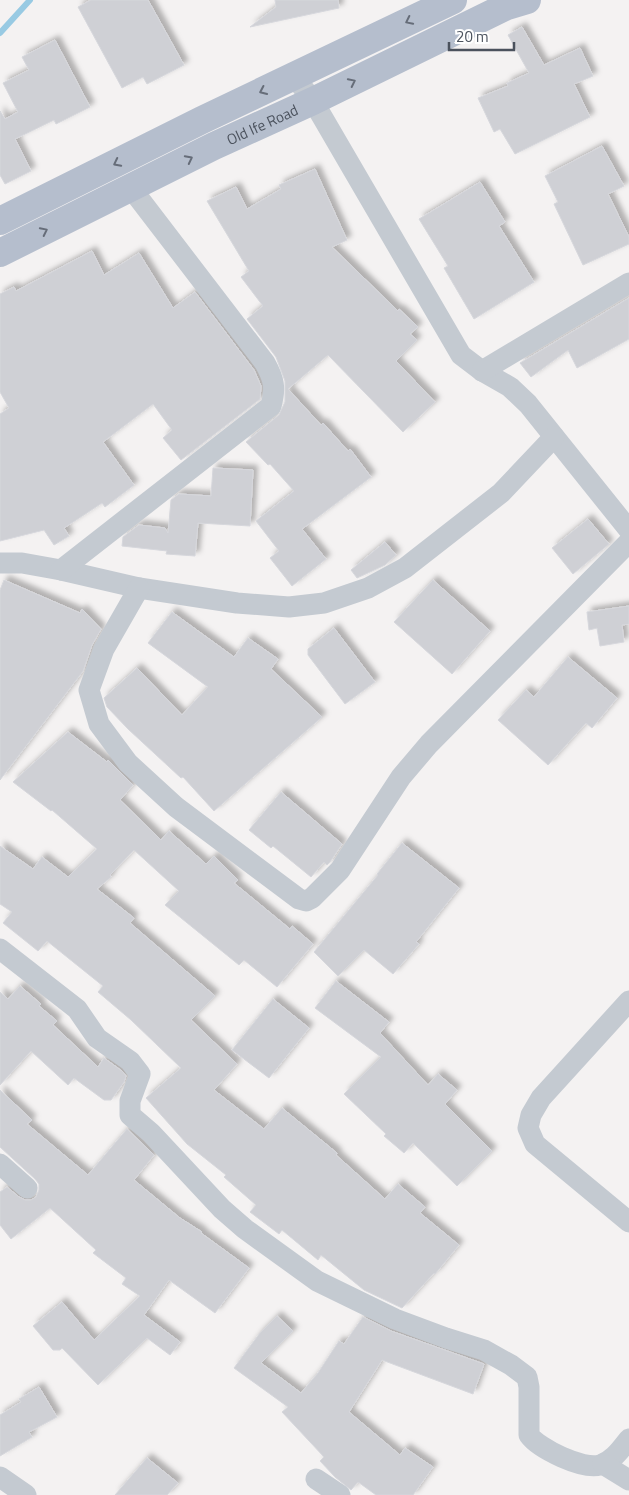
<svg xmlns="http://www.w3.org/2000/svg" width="629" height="1495" viewBox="0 0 629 1495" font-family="'Titillium Web',sans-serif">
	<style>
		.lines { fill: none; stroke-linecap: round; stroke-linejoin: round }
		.stream { stroke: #98cae3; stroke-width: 6 }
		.building { fill: #cfd0d5; stroke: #d6d7dc; filter: url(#shadow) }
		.minor { stroke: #c4cad1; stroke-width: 21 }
		.major { stroke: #b5becd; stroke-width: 28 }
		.oneway { stroke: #666d79 }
		.labels { text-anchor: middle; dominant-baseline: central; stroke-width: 5; stroke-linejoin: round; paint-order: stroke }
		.street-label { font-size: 15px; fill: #4b525d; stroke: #fff }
	</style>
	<defs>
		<filter id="shadow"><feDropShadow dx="4.5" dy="-4.5" stdDeviation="2.5" flood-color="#0004"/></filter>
	</defs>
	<rect width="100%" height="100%" fill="#f4f2f2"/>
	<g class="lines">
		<!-- stream -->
		<polyline class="stream" points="0,33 30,0"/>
	</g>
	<!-- building -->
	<g class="building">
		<polygon points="91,0 148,0 184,65 147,84 143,77 122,88 78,7"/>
		<polygon points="275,0 338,0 339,8 250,27 276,7"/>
		<polygon points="522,27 544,65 580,48 593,76 574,84 590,117 515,154 500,129 494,132 478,98 508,86 507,83 529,73 508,35"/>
		<polygon points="55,40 90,107 56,124 54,120 15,139 31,171 5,184 0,175 0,111 5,119 18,112 3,83 29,70 22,57"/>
		<polygon points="602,146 624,186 608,194 629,237 629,244 583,265 554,204 558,202 545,176"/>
		<polygon points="315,169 347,240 332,247 398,311 399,309 418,327 410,334 417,340 396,361 435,402 403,432 328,355 288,389 321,425 323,423 348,451 350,449 371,477 302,529 326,559 292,586 270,558 279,551 256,521 294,491 270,464 268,465 246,442 279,415 285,402 285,381 276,357 247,319 263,306 241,277 249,271 207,201 236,187 247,209 281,189 279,185"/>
		<polygon points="480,182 505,222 499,226 534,282 474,319 444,268 448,266 419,219"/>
		<polygon points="92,251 104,275 139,253 173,308 195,292 254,370 261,386 260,399 181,460 163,438 172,430 153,404 103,442 134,485 105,507 102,503 64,528 69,536 54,545 44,530 0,541 0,414 9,408 0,392 0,294 14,287 16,291"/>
		<polygon points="629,298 629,339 577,368 568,350 531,377 520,363"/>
		<polygon points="213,468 253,470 250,526 198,523 195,556 166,554 167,551 122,546 123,537 139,525 165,528 168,533 171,500 179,494 211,496"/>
		<polygon points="588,519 609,544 573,574 552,548"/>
		<polygon points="385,542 396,555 385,565 357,578 351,570"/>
		<polygon points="4,580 80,613 82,609 101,629 92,645 83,671 0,780 0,590"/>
		<polygon points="433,580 490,631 452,674 394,622"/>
		<polygon points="629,606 629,624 622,625 624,642 600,646 597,628 589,630 587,612"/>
		<polygon points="172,612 234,657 248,638 278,659 271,669 322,717 214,811 183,777 181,778 128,729 107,707 104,698 137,668 182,715 208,687 148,643"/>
		<polygon points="334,628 375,682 345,704 308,655 308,649"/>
		<polygon points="568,657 617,698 592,728 586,723 548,765 498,720 526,690 534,697"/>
		<polygon points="68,732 107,762 108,760 133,785 120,800 161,840 169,831 206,864 214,856 238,880 234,883 290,929 292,926 313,944 277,987 244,960 239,965 165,905 179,891 134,850 110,875 111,877 97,889 134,918 130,923 215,996 191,1020 237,1064 214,1090 264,1129 282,1108 337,1153 336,1155 385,1199 398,1184 425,1207 420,1213 459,1245 435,1274 434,1273 402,1308 364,1290 321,1255 318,1260 282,1230 279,1234 250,1212 256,1205 224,1177 226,1175 187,1144 146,1098 181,1068 131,1020 98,992 103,986 47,941 38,951 3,923 12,912 0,904 0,846 33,869 42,857 68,877 97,849 52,810 51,811 13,782"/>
		<polygon points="281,792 342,844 330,862 327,865 324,862 311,877 273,846 271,848 249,830"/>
		<polygon points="402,843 459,888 416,942 419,944 393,974 364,950 338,976 314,952 378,875 377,874"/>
		<polygon points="336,981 389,1022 380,1033 428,1085 438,1074 457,1090 445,1104 492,1151 457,1186 413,1143 404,1153 384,1136 386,1134 344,1094 381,1057 315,1008"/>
		<polygon points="20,986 41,1004 39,1006 57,1021 53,1025 98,1067 104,1058 122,1071 126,1076 124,1082 111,1100 104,1100 74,1078 68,1085 31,1051 0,1085 0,992 8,999"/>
		<polygon points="273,999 309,1028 269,1078 232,1050"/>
		<polygon points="0,1090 32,1120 27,1124 88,1175 127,1129 154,1155 134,1180 180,1218 202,1232 201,1233 249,1268 215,1313 169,1280 144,1315 180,1342 170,1355 147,1338 98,1385 62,1348 60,1350 53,1350 33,1326 62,1302 94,1340 140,1296 122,1284 126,1278 93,1253 96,1250 50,1208 11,1239 0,1225 0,1192 7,1187 19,1197 25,1200 31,1200 36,1197 39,1190 39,1184 35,1179 0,1147"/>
		<polygon points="277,1316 293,1331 261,1363 301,1393 318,1373 339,1341 344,1344 363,1317 391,1331 484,1364 473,1394 382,1360 349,1412 400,1455 405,1448 433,1467 413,1495 376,1495 358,1482 351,1490 335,1477 320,1461 324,1457 282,1412 288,1407 234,1368 260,1333"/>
		<polygon points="39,1387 57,1417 29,1432 32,1437 0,1456 0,1415 21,1402 19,1399"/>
		<polygon points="147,1458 178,1483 167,1495 115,1495"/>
	</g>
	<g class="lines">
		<!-- minor -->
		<g class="minor">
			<polyline points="294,76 313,101 461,355 482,371 510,387 528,404 629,530"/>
			<polyline points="482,371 629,283"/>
			<polyline points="0,563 22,563 61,570 139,588 237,603 289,607 324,603 368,588 405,568 501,493 554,437"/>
			<path d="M 61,570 L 271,406 C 276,388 274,379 265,363 L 131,188"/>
			<polyline points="139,588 104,649 89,690 99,724 128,763 176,807 299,899 306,901 312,898 340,870 401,777 429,744 629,542"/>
			<path d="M 0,949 L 77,1009 L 97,1038 L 130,1061 L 140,1074 L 130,1101 L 130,1115 L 151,1133 L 222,1209 L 245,1229 L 317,1281 L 395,1319 L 446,1338 L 484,1350 L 511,1365 L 527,1377 L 529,1387 L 529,1435 C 539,1449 583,1470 600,1465 C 613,1461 621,1449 629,1439"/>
			<polyline points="629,1001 541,1098 531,1115 528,1128 535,1144 629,1222"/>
			<polyline points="0,1164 27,1188"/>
			<polyline points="603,1464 629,1480"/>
			<polyline points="0,1477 26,1495"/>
			<polyline points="316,1479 340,1495"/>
		</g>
		<!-- major -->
		<g class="major">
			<polyline points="0,221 202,120 453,0"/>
			<path id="s1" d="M 0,253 L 214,146 L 313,101 L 507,6 L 527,0"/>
		</g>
	</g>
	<!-- one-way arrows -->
	<defs><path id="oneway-chevron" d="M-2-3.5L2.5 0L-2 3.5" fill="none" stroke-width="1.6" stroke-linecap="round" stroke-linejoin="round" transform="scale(1.25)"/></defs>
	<g class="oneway">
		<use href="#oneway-chevron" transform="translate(409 21) rotate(154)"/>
		<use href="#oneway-chevron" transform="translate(352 82) rotate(-26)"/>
		<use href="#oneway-chevron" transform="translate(263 91) rotate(155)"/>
		<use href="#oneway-chevron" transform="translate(189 159) rotate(-27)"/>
		<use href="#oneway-chevron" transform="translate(117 163) rotate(153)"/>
		<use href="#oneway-chevron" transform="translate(44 231) rotate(-26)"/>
	</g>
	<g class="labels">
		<!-- street labels -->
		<g class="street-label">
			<text stroke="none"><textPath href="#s1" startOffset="292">Old Ife Road</textPath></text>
		</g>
	</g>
	<!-- scale -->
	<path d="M449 42v8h65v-8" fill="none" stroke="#4b525d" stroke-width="2.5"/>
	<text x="456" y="42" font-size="15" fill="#4b525d" stroke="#ffffff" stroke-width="4" paint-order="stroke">20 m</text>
</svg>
